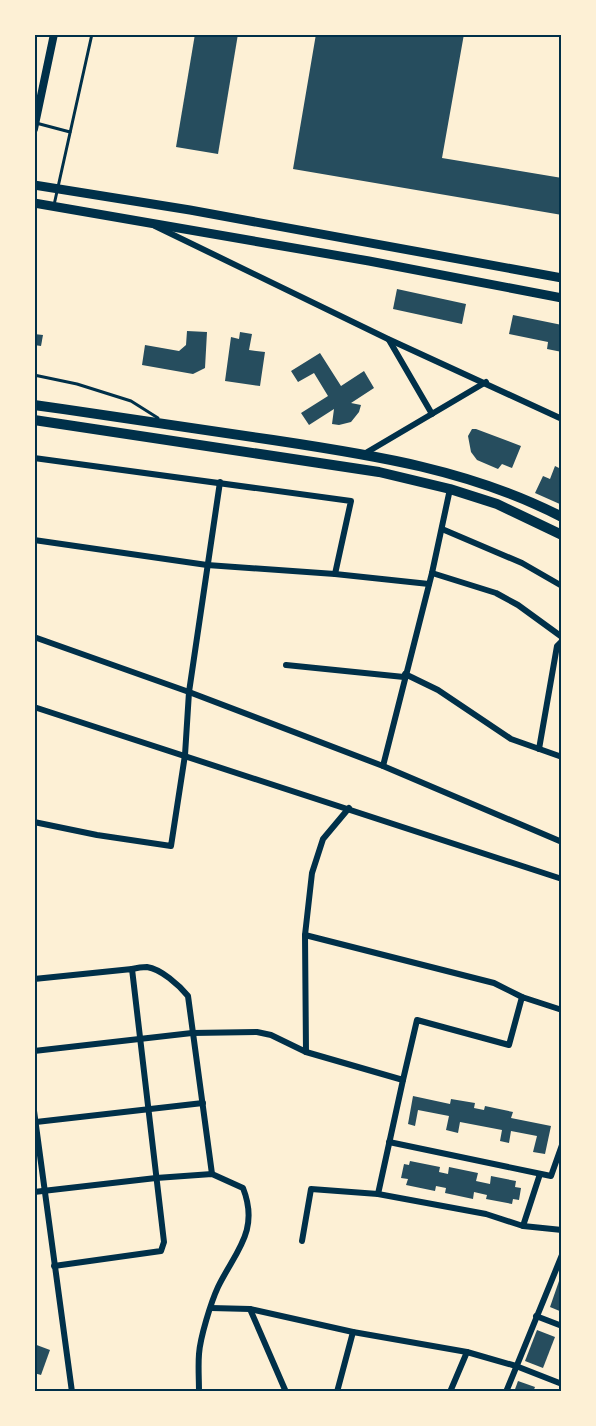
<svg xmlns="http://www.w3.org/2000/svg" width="596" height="1426" viewBox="0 0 596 1426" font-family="'Titillium Web',sans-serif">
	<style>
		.building { fill: #264d5e }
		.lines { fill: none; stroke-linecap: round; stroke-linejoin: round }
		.service { stroke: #003049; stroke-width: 3 }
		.minor { stroke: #003049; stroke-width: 6 }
		.tertiary { stroke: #003049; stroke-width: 8 }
		.primary { stroke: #003049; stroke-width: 9 }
		.trunk { stroke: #003049; stroke-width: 10 }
		.neatline { fill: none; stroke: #003049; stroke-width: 2 }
	</style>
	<rect width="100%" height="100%" fill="#fdf0d5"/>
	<!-- building -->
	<g class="building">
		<polygon points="195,34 238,34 218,154 176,147"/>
		<polygon points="316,34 464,34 442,158 562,178 562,215 293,169"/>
		<polygon points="397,289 466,304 462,324 393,309"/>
		<polygon points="513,315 562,325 562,352 547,349 548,342 509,334"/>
		<polygon points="187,331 207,332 205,368 193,374 142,365 145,345 179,351 186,345"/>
		<polygon points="240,332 252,334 249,350 265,352 260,386 225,381 231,337 239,339"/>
		<polygon points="34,334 43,335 41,346 34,345"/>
		<polygon points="320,353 341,386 364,371 374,388 351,403 361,405 359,412 351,422 339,425 332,424 334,409 309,425 301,413 328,396 314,373 298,382 291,371"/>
		<polygon points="472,429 476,429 521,446 512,468 502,464 498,469 477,460 471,452 468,436"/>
		<polygon points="555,466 559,468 562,466 562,505 535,493 543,476 550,479"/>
		<polygon points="413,1096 450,1104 451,1099 475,1103 474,1108 484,1110 485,1106 513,1112 511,1118 551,1126 545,1154 533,1152 537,1136 511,1131 509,1143 500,1141 502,1130 460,1122 458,1133 446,1130 449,1116 418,1110 415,1126 408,1124"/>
		<polygon points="410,1161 440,1167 439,1172 448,1174 449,1167 478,1173 476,1181 490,1184 491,1176 516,1181 515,1187 521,1188 519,1200 513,1199 512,1204 486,1199 487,1195 474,1192 473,1199 445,1193 446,1188 436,1186 435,1191 406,1185 408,1179 401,1178 404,1164 409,1165"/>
		<polygon points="559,1281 562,1282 562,1312 550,1307"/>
		<polygon points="537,1330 555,1337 543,1368 525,1361"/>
		<polygon points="34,1344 50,1350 41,1375 34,1373"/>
		<polygon points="518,1381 535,1387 533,1392 514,1392"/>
	</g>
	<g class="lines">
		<!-- service -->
		<g class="service">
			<polyline points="36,123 70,132"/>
			<polyline points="54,205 92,34"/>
			<polyline points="34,375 77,384 131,401 158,418"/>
		</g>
		<!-- minor -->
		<g class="minor">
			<polyline points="155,226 388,339 562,419"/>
			<polyline points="389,340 432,414"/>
			<polyline points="364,454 486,382"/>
			<polyline points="34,458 351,501 335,574"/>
			<polyline points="442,529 522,563 562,586"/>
			<polyline points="34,540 207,565 335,574 429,584"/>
			<polyline points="432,573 496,593 518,605 562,637"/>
			<polyline points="34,637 189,692 383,766 562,842"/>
			<polyline points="286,665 404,677"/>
			<polyline points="405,674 438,690 511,739 562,757"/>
			<polyline points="34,707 562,879"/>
			<polyline points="539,749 557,646 562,641"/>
			<polyline points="383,766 432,573 450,489"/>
			<polyline points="34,822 97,835 171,846 185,755 189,692 220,482"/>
			<polyline points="305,935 494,983 522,997"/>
			<path d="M 132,969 C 136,968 142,967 147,967 C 161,969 179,985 188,996 L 212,1174"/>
			<polyline points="34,979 132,969 164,1242 161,1251 54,1266"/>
			<polyline points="34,1051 192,1033 257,1032 271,1035 306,1052 403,1080 417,1020 509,1045 522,997 562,1010"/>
			<polyline points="306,1052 305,935 312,873 323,839 349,808"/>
			<polyline points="34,1111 72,1392"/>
			<polyline points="36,1122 203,1103"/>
			<polyline points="389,1142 551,1176 562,1145"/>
			<path d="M 34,1192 L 156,1178 L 212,1174 L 243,1188 C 260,1231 235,1252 218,1287 C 211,1302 200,1338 199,1354 C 198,1366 199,1379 199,1392"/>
			<polyline points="378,1194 403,1080"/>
			<polyline points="523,1226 540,1174"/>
			<polyline points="302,1241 311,1189 378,1194 486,1214 523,1226 562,1230"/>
			<polyline points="211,1308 250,1309 353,1332 467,1352 516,1366 562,1384"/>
			<polyline points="250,1309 286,1392"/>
			<polyline points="536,1316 562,1326"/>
			<polyline points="337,1392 353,1332"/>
			<polyline points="450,1392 467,1352"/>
			<polyline points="506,1392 562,1255"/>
		</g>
		<!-- tertiary -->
		<polyline class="tertiary" points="34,129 54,34"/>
		<!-- primary -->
		<g class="primary">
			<polyline points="34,185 190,210 562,278"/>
			<polyline points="34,203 369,261 562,298"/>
		</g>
		<!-- trunk -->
		<g class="trunk">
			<path d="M 34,405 C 114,416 194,428 273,440 C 373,455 471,470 562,517"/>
			<polyline points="34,420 379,472 450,489 497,504 562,535"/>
		</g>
	</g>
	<!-- border -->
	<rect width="596" height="1426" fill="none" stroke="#fdf0d5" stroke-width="72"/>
	<rect x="36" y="36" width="524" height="1354" class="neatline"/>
</svg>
